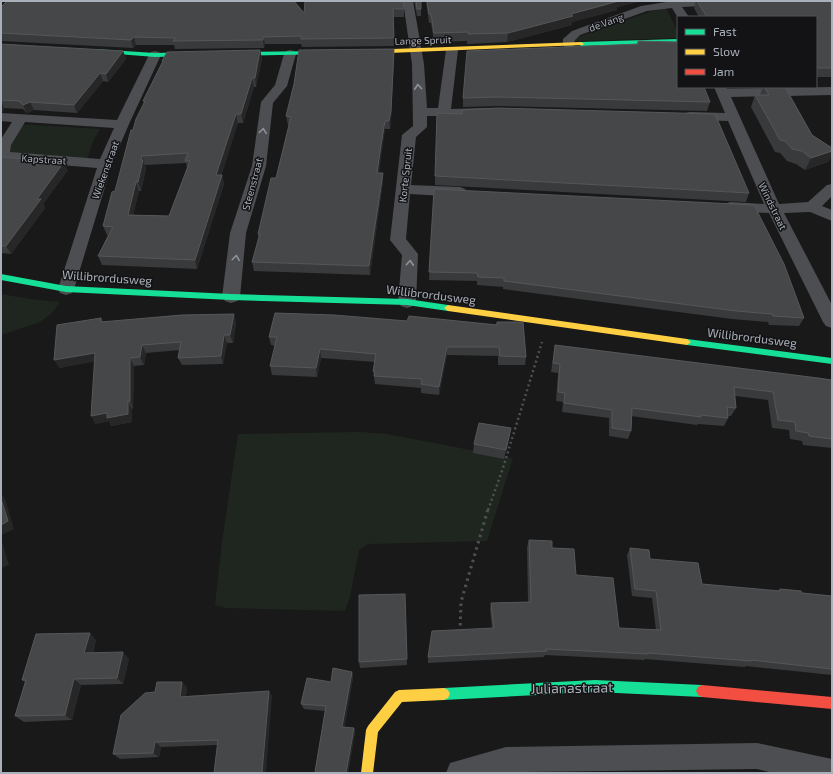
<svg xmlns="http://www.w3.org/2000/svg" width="833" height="774" viewBox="0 0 833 774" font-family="'Exo 2',sans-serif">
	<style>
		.green { fill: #1f261f }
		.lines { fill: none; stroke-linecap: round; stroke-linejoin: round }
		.path-far1 { stroke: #4f5054; stroke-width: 2.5; stroke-dasharray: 2 3; stroke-linecap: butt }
		.path { stroke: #4f5054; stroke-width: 3; stroke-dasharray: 2.5 4; stroke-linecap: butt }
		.street { fill: #4d4e52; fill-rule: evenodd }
		.fast { fill: #16e098; fill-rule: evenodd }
		.slow { fill: #ffcf43; fill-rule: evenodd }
		.jam { fill: #f24e42; fill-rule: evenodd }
		.wall { fill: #393a3b; fill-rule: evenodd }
		.shaded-wall { fill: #272727 }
		.building { fill: #464748; stroke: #55575a; fill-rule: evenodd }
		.oneway { stroke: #8e939b }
		.labels { text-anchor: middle; stroke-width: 3; stroke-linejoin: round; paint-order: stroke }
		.far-street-label { font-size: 10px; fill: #aab0ba; stroke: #131315 }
		.street-label { font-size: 12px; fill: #aab0ba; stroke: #131315 }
		.near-street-label { font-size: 14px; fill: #aab0ba; stroke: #131315 }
	</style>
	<rect width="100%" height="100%" fill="#191919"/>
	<g class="green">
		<path d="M666 8 678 32V38L575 41V38L652 11Z"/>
		<path d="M18 124 100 129 93 141 87 160 4 155Z"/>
		<path d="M1 294 30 299 60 302 52 313 40 322 1 335Z"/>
		<path d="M360 432 387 434 513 458 487 541 368 544 359 550 350 597 345 611 225 608 215 605 222 542 238 434Z"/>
	</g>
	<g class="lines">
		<path class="path-far1" d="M488 510 502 471 542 342"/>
		<path class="path" d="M460 632 461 602 488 509"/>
		<g class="street">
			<path d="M403 1H413L424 64 427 108H438L446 50 448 47H456L458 50 451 109 487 108 492 109 494 112 492 115 487 116H427V127L416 137 411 185 460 187 465 189 467 192 465 195 460 197 410 194 406 239 418 254 416 302 413 306 407 308 401 306 398 302 402 255 390 240 402 135 413 126 412 64Z"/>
			<path d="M673 1H731L730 3 724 5 682 7 689 17 678 18 672 8 647 11 580 35 575 40 573 47H565L563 45V39L572 31 641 6Z"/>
			<path d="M290 50 294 51 296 54 287 86 273 103 266 166 246 233 240 297 237 301 231 303 225 301 222 297 230 233 252 166 261 102 275 85 284 54 286 51Z"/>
			<path d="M155 51 159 52 161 55 129 124 112 164 74 289 72 293 66 295 60 293 58 289 97 168 1 160V139L12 122 1 121V113L117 120 149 55 151 52ZM25 122 114 128 100 159 10 152 11 145Z"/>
			<path d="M714 87H726L727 89 832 87V95L731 97 779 204 808 202 827 185 832 184V196L822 206 832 210V221L810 212 784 213 832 305V328L826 326 823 322 769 213 730 212 725 210 722 207 725 204 730 202 764 204 728 121 690 120 685 119 683 116 685 113 690 112 725 113Z"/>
			<path d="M757 743 832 759V773H773L757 769 446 773 450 763 506 747Z"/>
		</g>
		<g class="fast">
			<path d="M678 39V43L581 46 578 44 581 42Z"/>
			<path d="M94 49 155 53 195 52 198 54 195 56 155 57 92 52V50Z"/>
			<path d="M329 51 332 53 331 54 231 56 228 54 231 52Z"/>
			<path d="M1 274 66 286 231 294 407 299 448 305 452 308 448 311 407 305 231 300 66 292 1 280Z"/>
			<path d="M687 339 832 358V364L687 345 683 342Z"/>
			<path d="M595 680 702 685 706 687 708 691 706 695 702 697 595 692 444 700 440 698 438 694 440 690 444 688Z"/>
		</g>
		<g class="slow">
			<path d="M581 42 584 44 583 45 365 54 362 52 365 50Z"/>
			<path d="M448 305 687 339 691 342 687 345 448 311 444 308Z"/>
			<path d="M444 688 448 690 450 694 448 698 444 700 402 702 378 732 373 773H361L366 730 368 726 395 692 399 690Z"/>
		</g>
		<path class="jam" d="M702 685 832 697V709L702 697 698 695 696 691 698 687Z"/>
	</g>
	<g class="wall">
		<path d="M414 1H421V16H417Z"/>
		<path d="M426 1H642L617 7V10L572 22V25L507 42 467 44V41L434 42 431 23H429Z"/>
		<path d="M696 1H832V77H816V17H699L694 8Z"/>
		<path d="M1 7 304 13 404 9V17H393L394 46 302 47 301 44H265L264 48 175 49 174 45H136L133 48 1 41Z"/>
		<path d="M638 41 710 102 707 111 497 106 463 107V98L637 44Z"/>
		<path d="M1 44 123 51 126 59 108 82 103 81 77 113 34 110 27 113 23 109 4 108 3 112H1Z"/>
		<path d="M394 49V57L391 120 390 129H385L381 154 379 173 383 181 370 275 254 271 252 262 258 238V234L276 178 289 125H288L286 116Z"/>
		<path d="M260 50 262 59 256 87H254L243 123H238L221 175H222L224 184 197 269 102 265 98 256 108 235H107L103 226 115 191 133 130 144 103 143 101 162 63V61ZM186 163 187 168 169 216 133 215 139 191H141L146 169 145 165Z"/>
		<path d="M763 87H785L812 135 832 148V154L828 162 805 170 796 164 787 161 780 153 775 152 751 107 755 95H760Z"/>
		<path d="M1 157 68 170 43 204 45 208 11 254 1 253Z"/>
		<path d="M435 176 749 193 746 202 435 185Z"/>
		<path d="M434 189 804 318 799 326 769 325 768 322 732 319 503 289V287L477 285V281L429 280Z"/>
		<path d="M101 318 103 322H236L233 343H227L223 364 182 365 178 358 180 350 146 353 144 365 134 366 133 408 132 409V422L111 426 109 421 95 424 94 361 59 368Z"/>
		<path d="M407 321 496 325 497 322 526 357 525 365H498V356L447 355 439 395 421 393V388L375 384 373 371 375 362 321 358 317 377 272 375 270 366 275 346 271 345 269 337Z"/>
		<path d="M555 345 832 380V448L803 445 802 441 790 439 789 430 772 428 768 400 735 396 736 408 731 416H728V418L724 426 698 424 697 425 631 416V431L628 439 609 436V418L562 412 563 402 556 401 558 373 551 372Z"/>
		<path d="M509 437 504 459 473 453 474 444Z"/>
		<path d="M529 540 552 548 576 575 619 628 656 630 652 598 632 596 627 555 630 548 650 559 702 584 777 591 780 589 802 593 832 596V675L746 666 745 667 645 659 644 660 545 655 544 657 428 663V657L492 628 490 610 491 603 528 602 527 547Z"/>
		<path d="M405 594 407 665 360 668 359 662Z"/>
		<path d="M96 640 93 653 129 659 123 684 81 685 72 720 24 722 15 716 25 682 22 680Z"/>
		<path d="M352 672 353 678 344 727 354 728 355 733 348 773H316L315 772 325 711 304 709 301 704 331 682Z"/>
		<path d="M182 682 187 688 186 696 269 691 272 697 217 745 161 747 159 757 120 759 113 754 155 692Z"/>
	</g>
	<g class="shaded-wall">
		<path d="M615 1H642L617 7V10L572 22V25L507 42 508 33Z"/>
		<path d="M134 37 136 45 133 48 131 40Z"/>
		<path d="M263 37 265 44 264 48 263 40Z"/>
		<path d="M394 49V57L391 120 390 129 389 121Z"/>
		<path d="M260 50 262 59 256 87 255 78Z"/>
		<path d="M123 51 126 59 108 82 106 74Z"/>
		<path d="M100 73 103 81 77 113 74 105Z"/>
		<path d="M252 78 254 87 243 123 241 114Z"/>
		<path d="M1 101 4 108 3 112H1Z"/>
		<path d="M30 102 34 110 27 113 23 105Z"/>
		<path d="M236 114 238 123 219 184 216 175Z"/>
		<path d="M385 121V129L378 181 377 173Z"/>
		<path d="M832 151V154L828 162 805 170 811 158Z"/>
		<path d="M142 156 146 169 141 191 138 182Z"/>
		<path d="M64 162 68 170 43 204 45 208 11 254 6 246 37 199Z"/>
		<path d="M383 173V181L370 275 369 266Z"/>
		<path d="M222 175 224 184 197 269 195 260Z"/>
		<path d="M136 182 139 191 131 224 128 215Z"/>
		<path d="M234 314 236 322 233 343 230 335Z"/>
		<path d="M224 335 227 343 223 364 221 356Z"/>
		<path d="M142 345 146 353 144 365 140 357Z"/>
		<path d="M447 347V355L439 395V387Z"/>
		<path d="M320 349 321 358 317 377 316 368Z"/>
		<path d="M95 353 99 361 59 368 54 360Z"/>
		<path d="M130 358 134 366 133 408 130 401Z"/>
		<path d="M128 401 132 409V422L111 426 109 421 95 424 91 416Z"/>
		<path d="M1 494 5 499 14 529 1 535Z"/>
		<path d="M1 538 9 565 1 568Z"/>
		<path d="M90 633 96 640 91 660 84 653Z"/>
		<path d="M123 652 129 659 123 684 117 678Z"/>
		<path d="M352 672 353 678 344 732 342 727Z"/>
		<path d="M74 679 81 685 72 720 65 715Z"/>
		<path d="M182 682 187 688 185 702 180 697Z"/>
		<path d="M269 691 272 697 266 773H262Z"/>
		<path d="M354 728 355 733 348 773H346Z"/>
		<path d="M155 742 161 747 159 757 153 753Z"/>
	</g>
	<g class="building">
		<path d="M7 1H294L304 13 305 1H403L404 9H393L394 38 301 39V36L263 37V40L173 41 175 38 134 37 131 40 1 33V7Z"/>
		<path d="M416 1H421V9H417Z"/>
		<path d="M427 1H619L571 14 573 16 508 33 468 34V32L434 33 431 14H429Z"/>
		<path d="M697 1H832V68H816V17H707Z"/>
		<path d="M638 41 678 42V87H704L710 102 498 97 463 98 467 51 639 44Z"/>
		<path d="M1 44 123 51 106 74 100 73 74 105 30 102 23 105 19 101 1 100Z"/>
		<path d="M394 49 391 111 389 121H385L381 145 377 173H383L369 266 252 262 260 234H258L271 178H276L291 117 286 116 294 84 299 50Z"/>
		<path d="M260 50 255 78H252L241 114H236L216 175H222L195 260 98 256 113 227 103 226 112 192 115 191 131 130H133L136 119 145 101H143L163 61H162L167 52ZM188 153 185 161H190L169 216 128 215 136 182H138L143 160H141L142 156Z"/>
		<path d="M764 87H785L812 135 832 148V151L811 158 802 151 792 149 785 141 780 140 755 95H769Z"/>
		<path d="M498 108 715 114 749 193 435 176 437 113 462 114V110Z"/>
		<path d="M1 157 64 162 37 199H41L6 246H1Z"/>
		<path d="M434 189 754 205 784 264 804 318 773 316 772 314 736 311 504 281V278L478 277 477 273 429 272Z"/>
		<path d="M275 313 334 315 407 321 409 316 497 325V322H523L526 357 500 356 499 347H447L439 387 421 384 422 379 374 376 375 371H373L376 354 320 349 316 368 270 366 277 337H269Z"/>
		<path d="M234 314 230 335H224L221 356 178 358 181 342 142 345 140 357 130 358V401H128V414L107 418V413L91 416 95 353 54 360 57 325 101 318V322L182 315Z"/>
		<path d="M555 345 818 378 832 380V439L809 436 808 433 796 431 795 422 778 420 773 392 734 387 736 408 727 407 728 418 701 415V417L632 408 631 431 612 428V410L564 403 565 393 558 392 560 364 553 363Z"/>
		<path d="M479 423 511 428 506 450 474 444Z"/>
		<path d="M1 499 8 521 1 525Z"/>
		<path d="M529 540 552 541V548L574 549 576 575 613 578 619 628 661 630 656 591 635 589 630 548 649 550 650 559 698 563 702 584 780 591V589L801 591 802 593 832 596V669L751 660V661L648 653V654L546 649 547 651 428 657 432 631 494 628 491 603 531 602Z"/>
		<path d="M405 594 407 659 359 662V595Z"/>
		<path d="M90 633 84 653 123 652 117 678 74 679 65 715 15 716 26 680H22L36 634Z"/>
		<path d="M333 668 352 672 342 727 354 728 346 773H325L315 772 326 706 301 704 307 678 331 682Z"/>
		<path d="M157 682H182L180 697 269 691 262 773H214L218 740 155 742 153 753 113 754 121 715 145 693 155 692Z"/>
	</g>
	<defs><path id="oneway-chevron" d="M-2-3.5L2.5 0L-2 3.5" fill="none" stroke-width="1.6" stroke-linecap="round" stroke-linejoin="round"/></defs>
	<g class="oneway">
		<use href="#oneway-chevron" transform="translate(418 87) rotate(-94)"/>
		<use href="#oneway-chevron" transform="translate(263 131) rotate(-82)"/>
		<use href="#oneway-chevron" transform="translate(236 258) rotate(-83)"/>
		<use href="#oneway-chevron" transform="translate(410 263) rotate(-86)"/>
	</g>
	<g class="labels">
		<g class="far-street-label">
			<text transform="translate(606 22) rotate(-20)" y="4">de Vang</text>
			<text transform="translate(423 40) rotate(-2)" y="4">Lange Spruit</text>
			<text transform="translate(44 159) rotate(4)" y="4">Kapstraat</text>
			<text transform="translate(105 170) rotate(-70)" y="4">Wiekenstraat</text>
			<text transform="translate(405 175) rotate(-84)" y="4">Korte Spruit</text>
			<text transform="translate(252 184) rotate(-75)" y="4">Steenstraat</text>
			<text transform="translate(773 206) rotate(64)" y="4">Windstraat</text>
		</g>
		<g class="street-label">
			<text transform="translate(107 278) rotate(4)" y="4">Willibrordusweg</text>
			<text transform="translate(431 295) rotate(7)" y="4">Willibrordusweg</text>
			<text transform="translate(752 338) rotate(7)" y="4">Willibrordusweg</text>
		</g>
		<g class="near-street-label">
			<text transform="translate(572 688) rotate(-1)" y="5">Julianastraat</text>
		</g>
	</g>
	<rect width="833" height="774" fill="none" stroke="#aab0ba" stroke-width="4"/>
	<rect x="677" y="16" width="140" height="72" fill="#131315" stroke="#4f5257"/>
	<rect x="685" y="29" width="20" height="6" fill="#16e098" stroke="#4f5257"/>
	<text x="713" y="36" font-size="12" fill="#aab0ba">Fast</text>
	<rect x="685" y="49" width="20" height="6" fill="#ffcf43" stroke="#4f5257"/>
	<text x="713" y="56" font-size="12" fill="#aab0ba">Slow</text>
	<rect x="685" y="69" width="20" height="6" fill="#f24e42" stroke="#4f5257"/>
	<text x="713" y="76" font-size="12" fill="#aab0ba">Jam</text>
</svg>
